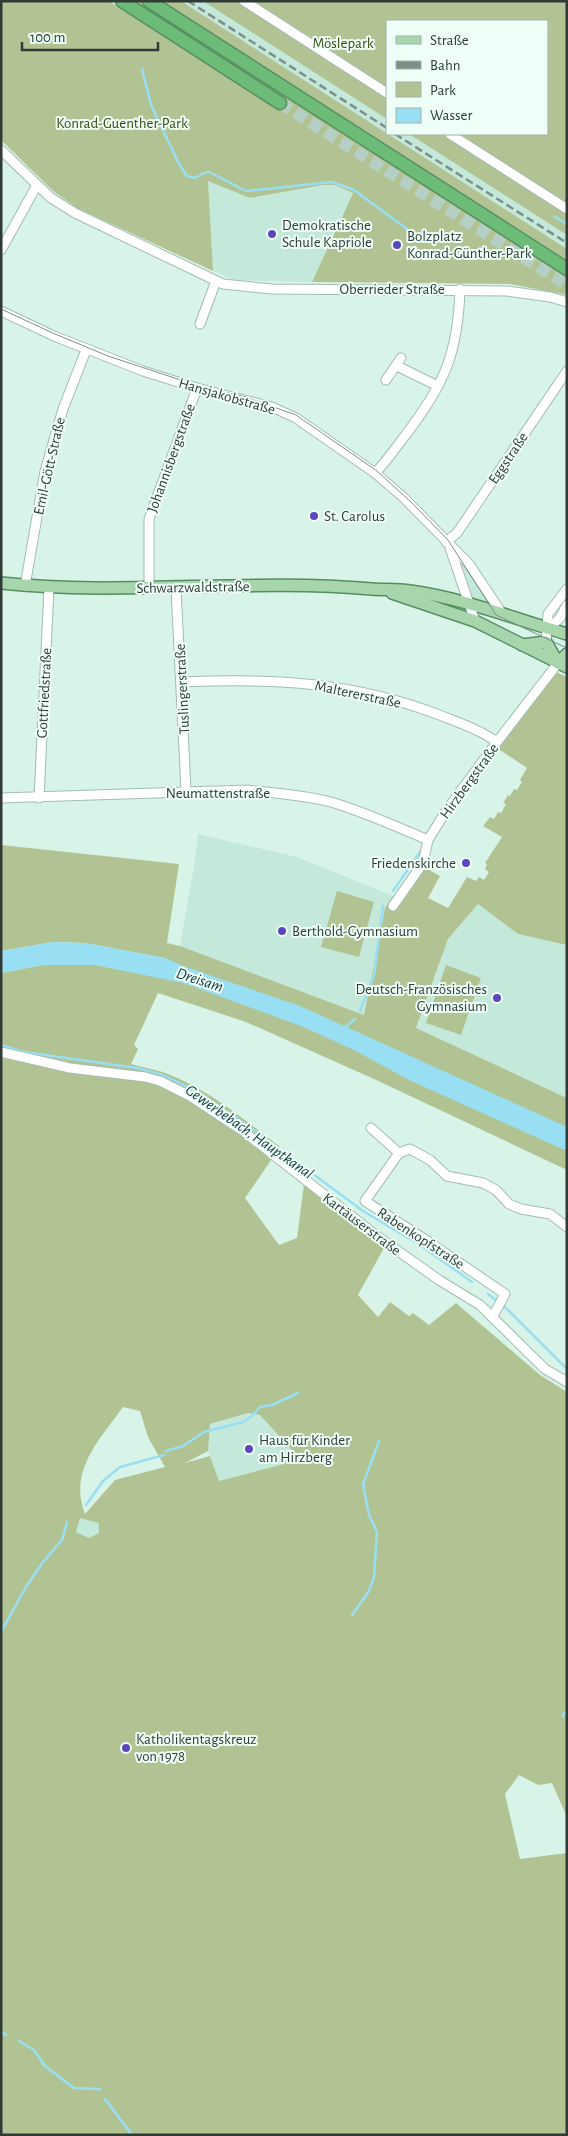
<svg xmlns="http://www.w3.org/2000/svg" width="568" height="2136" viewBox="0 0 568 2136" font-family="'Alegreya Sans',sans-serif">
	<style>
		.built { fill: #c4e8da }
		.green { fill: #b2c393; fill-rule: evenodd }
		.water { fill: #98dff3 }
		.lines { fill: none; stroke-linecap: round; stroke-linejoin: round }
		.stream { stroke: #98dff3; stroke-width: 2.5 }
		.highway-tunnel { stroke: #b6cfc5; stroke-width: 12; stroke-dasharray: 12 6; stroke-linecap: butt }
		.minor-casing { stroke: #a2bdb3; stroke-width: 11 }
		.major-casing { stroke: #578e61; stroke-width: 14 }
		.highway-casing { stroke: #578e61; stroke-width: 15 }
		.minor { stroke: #fff; stroke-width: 9 }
		.major { stroke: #a7d6ad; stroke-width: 11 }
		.highway { stroke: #6cbb77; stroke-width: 12 }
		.tram { stroke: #7d8f88; stroke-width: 1 }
		.rail { stroke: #7d8f88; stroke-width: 2.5; stroke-dasharray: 8 4; stroke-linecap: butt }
		.poi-dot { fill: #5d47bf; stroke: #eefff8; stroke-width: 2 }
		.labels { text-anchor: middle; stroke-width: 4; stroke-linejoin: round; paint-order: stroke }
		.park-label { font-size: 15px; fill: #394a0e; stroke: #eefff8 }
		.poi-label { font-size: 15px; fill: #303b37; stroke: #eefff8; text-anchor: start }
		.street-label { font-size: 15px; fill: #303b37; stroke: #eefff8 }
		.water-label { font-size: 16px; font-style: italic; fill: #12353d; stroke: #eefff8 }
	</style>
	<rect width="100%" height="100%" fill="#d8f4e9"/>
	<g class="built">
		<path d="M181 1H203L387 119V134Z"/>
		<path d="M387 134H409L567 235V249Z"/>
		<path d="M208 180 250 198 323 185H335L353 192 312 282 234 280 213 271Z"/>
		<path d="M457 554 473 574 493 607 474 602 454 557Z"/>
		<path d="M198 834 297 857 393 896 385 908 364 1015 180 946 195 861Z"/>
		<path d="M478 904 518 934 567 945V1098L416 1028 448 939Z"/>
		<path d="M248 1413 260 1415 293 1451 284 1464 219 1481 208 1451 210 1424Z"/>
		<path d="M80 1517 100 1523 99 1533 89 1538 76 1532Z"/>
	</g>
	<g class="green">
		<path d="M1 1H109L277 108 283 97 135 1H140L567 277V295L510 284 312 282 353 193 335 185H323L250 198 208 181 213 271 77 208 53 191 1 140Z"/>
		<path d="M161 1H181L567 249V260Z"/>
		<path d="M203 1H567V235L409 134H547V21H387V119Z"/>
		<path d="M554 671 567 677V945L518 934 478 904 448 939 416 1028 567 1098V1170L374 1079 246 1022 158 993 134 1045 138 1049 131 1064C143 1068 156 1069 168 1074 209 1090 245 1120 280 1147L245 1198 279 1245 297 1238 304 1184 384 1248 358 1295 378 1317 390 1302 409 1316 413 1313 429 1325 456 1303 540 1375 567 1392V1817L552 1783 538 1785 519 1775 505 1794 520 1859 567 1853V2135H1V973L43 965H96L161 978 165 958 85 943 53 942 1 951V845L179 864 167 943 180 946 364 1015 385 908 393 896 400 898 422 866 440 876 428 898 448 908 467 877 476 881 479 877 484 880 489 872 485 869 487 864 485 863 502 837 483 826 490 817 494 819 498 812 501 813 506 804 503 803 508 795 510 796 514 789 517 790 522 782 520 780 527 768 497 748ZM123 1407 140 1411 148 1437 165 1467 115 1480 85 1514C68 1471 100 1439 123 1407ZM248 1413 260 1415 293 1451 284 1464 219 1481 210 1456 185 1463 208 1451 210 1424ZM80 1518 99 1523V1533L89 1538 76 1532Z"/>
		<path d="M337 891 374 902 359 957 321 947Z"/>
		<path d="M446 965 481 978 461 1035 426 1023Z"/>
	</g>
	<path class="water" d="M53 942 85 943 165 958 186 967 300 1006 567 1127V1151L409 1080 354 1050 301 1026 183 983 96 965H43L1 973V951Z"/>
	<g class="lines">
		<g class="stream">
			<path d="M142 69 151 105 179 164 187 176 195 178 204 173 209 172 246 191 332 182 354 190 411 232 422 237H435"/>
			<path d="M555 217 567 224"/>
			<path d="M393 891 422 849"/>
			<path d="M360 1011 374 975 383 906"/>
			<path d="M343 1029 355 1019"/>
			<path d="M1 1045 24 1052 137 1068 163 1075 198 1092 255 1131 363 1211 420 1245 472 1282"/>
			<path d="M488 1294 508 1310 567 1369"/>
			<path d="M166 1451 183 1446 204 1432 243 1422 252 1416 260 1407 272 1405 298 1393"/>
			<path d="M86 1505 103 1481 120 1467 164 1455"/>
			<path d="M352 1615 369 1591 374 1577 377 1532 369 1515 363 1484 379 1441"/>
			<path d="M1 1632 26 1587 43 1562 62 1540 67 1522"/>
			<path d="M563 1716 567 1710"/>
			<path d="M1 2031 6 2035"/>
			<path d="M19 2041 34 2050 45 2066 74 2088 100 2089"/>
			<path d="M105 2099 132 2135"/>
		</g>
		<path class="highway-tunnel" d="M280 103 567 285"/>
		<defs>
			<g id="minor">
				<path d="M244 1 387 93"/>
				<path d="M450 134 567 209"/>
				<path d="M1 150 51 198 75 213 223 284 272 289 507 291 550 297 567 302"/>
				<path d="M1 250 37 185"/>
				<path d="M1 311 54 336 143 371 197 388 272 407 296 418 375 473 403 497 469 564 503 615"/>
				<path d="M200 324 216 281"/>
				<path d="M397 366 438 386"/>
				<path d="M386 380 401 358"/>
				<path d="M375 473C386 462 395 449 404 437 444 385 458 355 460 289"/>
				<path d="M446 542 457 533 567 371"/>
				<path d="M450 548 475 621"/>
				<path d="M25 586 45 471 63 409 86 350"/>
				<path d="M176 588 186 791"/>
				<path d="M149 589V519L197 388"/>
				<path d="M548 629 560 618 567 605"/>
				<path d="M546 642 548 614 567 589"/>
				<path d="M182 682C274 678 355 682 442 716 460 723 480 730 497 742"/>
				<path d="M1 798 247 790C275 793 304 795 331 802 364 812 396 826 428 840"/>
				<path d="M39 798 49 588"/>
				<path d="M393 906 423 863 428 840 446 811 497 742 558 663"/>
				<path d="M1 1052 70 1068 145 1077 160 1081 190 1096 243 1131 377 1236 439 1280 480 1305 545 1369 567 1382"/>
				<path d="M371 1128 399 1153"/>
				<path d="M493 1316 505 1294 429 1242 365 1201 399 1153 410 1149 430 1160 447 1176 483 1183 496 1190 509 1204 521 1209 550 1214 567 1227"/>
			</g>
			<g id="major">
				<path d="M1 583C125 596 249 578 372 589 385 590 398 589 410 591 463 598 515 619 567 634"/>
				<path d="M392 593 475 621 567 667"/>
				<path d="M522 645 546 642 558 663 567 654"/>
			</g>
			<g id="highway">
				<path d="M122 1 280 103"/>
				<path d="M149 1 567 269"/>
			</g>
		</defs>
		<use href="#minor" class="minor-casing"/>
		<use href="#major" class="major-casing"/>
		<use href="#highway" class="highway-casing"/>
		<use href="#minor" class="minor"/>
		<use href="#major" class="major"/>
		<use href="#highway" class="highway"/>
		<path class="tram" d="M1 309 55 334 108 356 199 386 246 397 296 415 377 471 412 503 448 540 496 615 567 648"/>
		<g class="rail">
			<path d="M188 1 387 128"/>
			<path d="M395 134 567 243"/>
		</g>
	</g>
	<g class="poi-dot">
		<circle cx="272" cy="234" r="5"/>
		<circle cx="397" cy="245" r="5"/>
		<circle cx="314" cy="516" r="5"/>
		<circle cx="466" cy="863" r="5"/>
		<circle cx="282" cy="931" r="5"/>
		<circle cx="497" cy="998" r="5"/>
		<circle cx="249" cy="1449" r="5"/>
		<circle cx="126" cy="1748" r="5"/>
	</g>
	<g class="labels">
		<g class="park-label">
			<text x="343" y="48">Möslepark</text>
			<text x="122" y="128">Konrad-Guenther-Park</text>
		</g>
		<g class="poi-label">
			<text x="282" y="230">Demokratische<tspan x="282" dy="17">Schule Kapriole</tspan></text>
			<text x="407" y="241">Bolzplatz<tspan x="407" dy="17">Konrad-Günther-Park</tspan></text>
			<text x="324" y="521">St. Carolus</text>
			<text x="456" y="868" text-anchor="end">Friedenskirche</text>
			<text x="292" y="936">Berthold-Gymnasium</text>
			<text x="487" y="994" text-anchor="end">Deutsch-Französisches<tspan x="487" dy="17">Gymnasium</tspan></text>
			<text x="259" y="1445">Haus für Kinder<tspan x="259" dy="17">am Hirzberg</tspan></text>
			<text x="136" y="1744">Katholikentagskreuz<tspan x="136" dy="17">von 1978</tspan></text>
		</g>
		<g class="street-label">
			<text x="392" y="294">Oberrieder Straße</text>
			<text transform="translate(227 396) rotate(16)" y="5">Hansjakobstraße</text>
			<text transform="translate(171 458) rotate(-70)" y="5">Johannisbergstraße</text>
			<text transform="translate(508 458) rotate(-56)" y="5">Eggstraße</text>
			<text transform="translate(49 466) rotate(-77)" y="5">Emil-Gött-Straße</text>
			<text transform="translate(193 587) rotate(-1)" y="5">Schwarzwaldstraße</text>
			<text transform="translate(182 689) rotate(-93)" y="5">Tuslingerstraße</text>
			<text transform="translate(44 693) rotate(-87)" y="5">Gottfriedstraße</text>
			<text transform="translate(358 694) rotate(12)" y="5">Maltererstraße</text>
			<text transform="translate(469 781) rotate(-54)" y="5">Hirzbergstraße</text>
			<text x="218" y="798">Neumattenstraße</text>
			<text transform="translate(362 1224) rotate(37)" y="5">Kartäuserstraße</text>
			<text transform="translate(421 1238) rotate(33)" y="5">Rabenkopfstraße</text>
		</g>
		<g class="water-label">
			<text transform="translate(200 979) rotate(18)" y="6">Dreisam</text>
			<text transform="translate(250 1131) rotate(35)" y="6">Gewerbebach, Hauptkanal</text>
		</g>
	</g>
	<rect width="568" height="2136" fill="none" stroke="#303b37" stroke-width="5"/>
	<rect x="386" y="20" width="162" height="115" fill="#eefff8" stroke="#a2b1ab"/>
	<rect x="396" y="36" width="25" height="8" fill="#a7d6ad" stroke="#a2b1ab"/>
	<text x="430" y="45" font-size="15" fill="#303b37">Straße</text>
	<rect x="396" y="61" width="25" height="8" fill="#7d8f88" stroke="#a2b1ab"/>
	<text x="430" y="70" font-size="15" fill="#303b37">Bahn</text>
	<rect x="396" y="82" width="25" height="15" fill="#b2c393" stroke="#a2b1ab"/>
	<text x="430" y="95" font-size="15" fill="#303b37">Park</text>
	<rect x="396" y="108" width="25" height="15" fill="#98dff3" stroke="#a2b1ab"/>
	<text x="430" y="120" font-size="15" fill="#303b37">Wasser</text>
	<path d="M22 42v8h136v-8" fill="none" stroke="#303b37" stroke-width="2.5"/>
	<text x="30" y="42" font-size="15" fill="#303b37" stroke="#eefff8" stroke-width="4" paint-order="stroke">100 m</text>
</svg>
